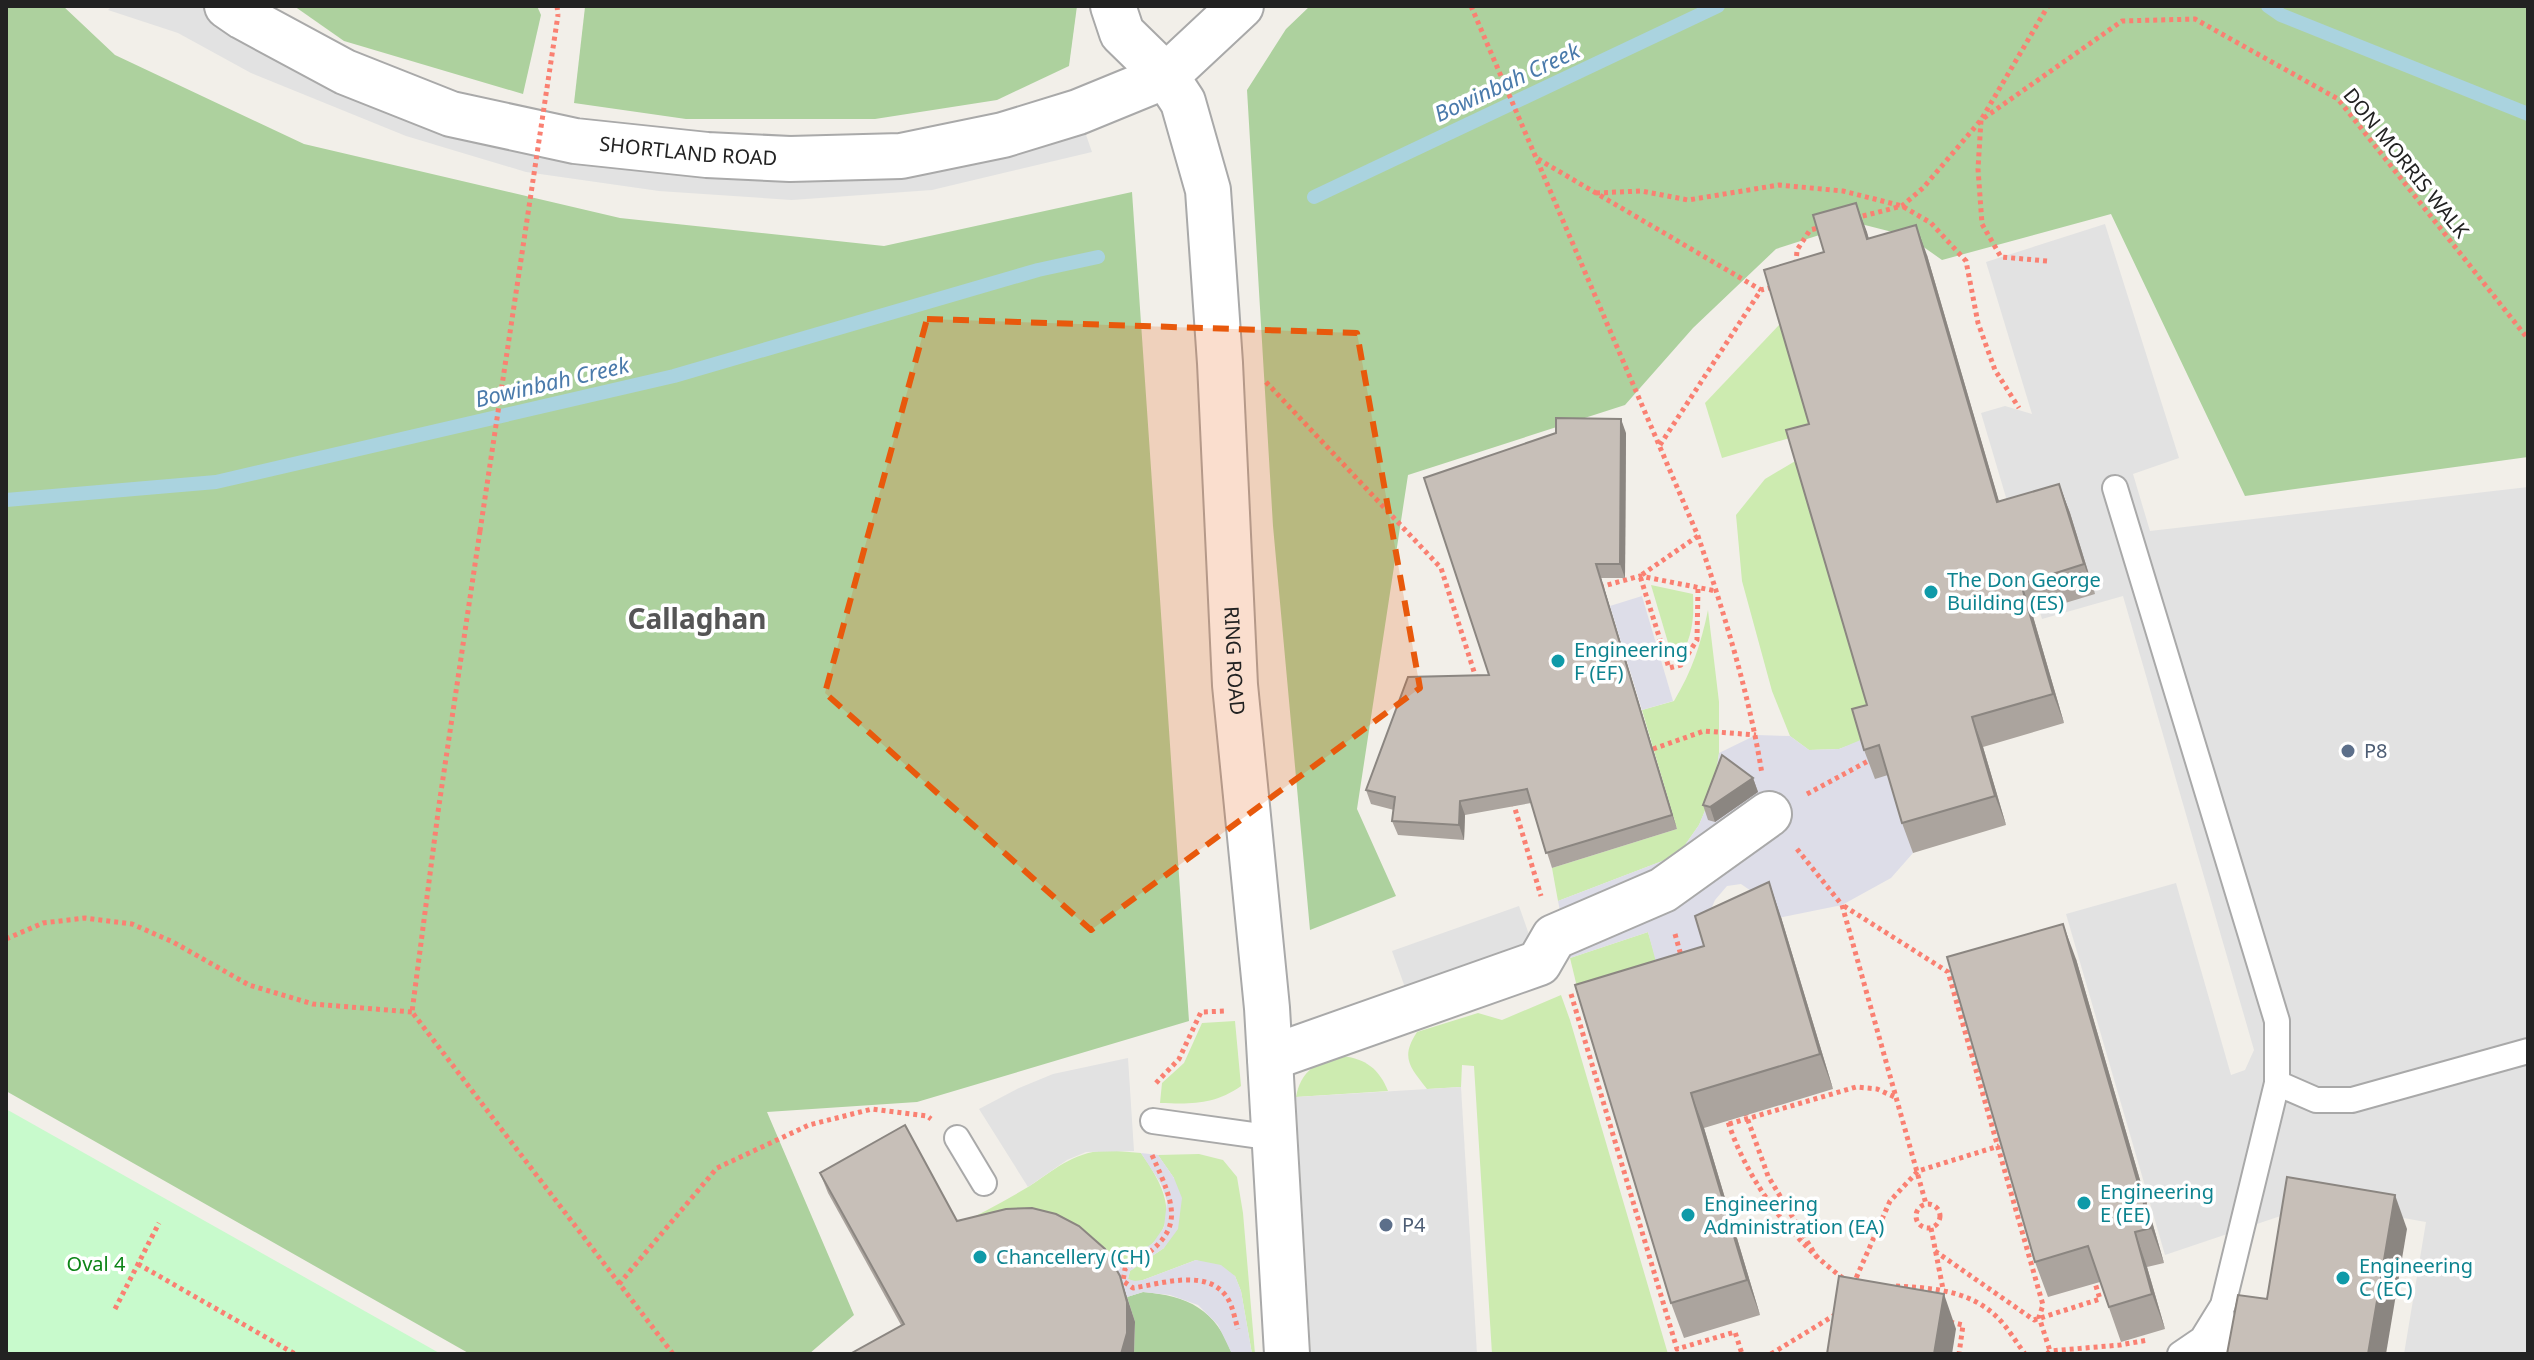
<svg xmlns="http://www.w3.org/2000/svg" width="2534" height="1360" viewBox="0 0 2534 1360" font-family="'Noto Sans',sans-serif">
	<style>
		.grass { fill: #cdebb0 }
		.forest { fill: #add19e }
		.park { fill: #c8facc }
		.parking { fill: #e2e2e2 }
		.plaza { fill: #dddde8 }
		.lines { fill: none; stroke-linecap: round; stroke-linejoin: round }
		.stream { stroke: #aad3df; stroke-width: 14 }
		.lane-casing { stroke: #a9a9a9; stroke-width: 28 }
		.street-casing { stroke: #a9a9a9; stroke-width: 48 }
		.path { stroke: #fa8072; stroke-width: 5; stroke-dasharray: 4 4; stroke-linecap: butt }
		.lane { stroke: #fff; stroke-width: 24 }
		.street { stroke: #fff; stroke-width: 44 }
		.path-bridge { stroke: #fa8072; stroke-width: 5; stroke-dasharray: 4 4; stroke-linecap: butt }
		.wall { fill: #aba49e }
		.shaded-wall { fill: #8b8681 }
		.building { fill: #c7bfb8; stroke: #8b8681; stroke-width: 2 }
		.marked { fill: #e8590c; fill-opacity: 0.2; stroke: #e8590c; stroke-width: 6; stroke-dasharray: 16 10; stroke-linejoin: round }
		.culture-dot { fill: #0f9aa8; stroke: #fff; stroke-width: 3 }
		.service-dot { fill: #5c6f8a; stroke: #fff; stroke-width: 3 }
		.labels { text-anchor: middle; stroke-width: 7; stroke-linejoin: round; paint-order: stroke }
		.street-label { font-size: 20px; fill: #222; stroke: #fff }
		.culture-label { font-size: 20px; fill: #0d838f; stroke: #fff; text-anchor: start }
		.service-label { font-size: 20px; fill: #4e5e75; stroke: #fff; text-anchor: start }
		.park-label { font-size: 20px; fill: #0c8416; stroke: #fff }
		.water-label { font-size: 22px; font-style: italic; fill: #4a7aab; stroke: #fff }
		.district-label { font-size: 28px; font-weight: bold; fill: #555; stroke: #fff }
	</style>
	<rect width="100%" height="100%" fill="#f2efe9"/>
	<g class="grass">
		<path d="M1782 322 1813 431 1722 458 1705 403Z"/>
		<path d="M1797 460 1878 735 1839 749 1809 750 1790 736 1772 691 1742 581 1736 515 1765 479Z"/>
		<path d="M1651 585 1693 594C1694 617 1693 633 1682 654L1672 656Z"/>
		<path d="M1708 610 1719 702V753L1714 789 1699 825 1678 855 1558 901 1552 868 1677 829 1642 710 1674 701C1692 671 1701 644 1708 610Z"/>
		<path d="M1648 932 1656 959 1647 968 1578 991 1570 958Z"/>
		<path d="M1561 995 1570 1020 1668 1354H1492L1474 1066 1462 1065 1461 1087 1427 1089C1410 1067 1400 1058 1417 1032L1478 1013 1502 1020Z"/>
		<path d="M1235 1021 1241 1086C1214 1105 1192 1104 1160 1103L1162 1083 1184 1063 1202 1023Z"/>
		<path d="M1343 1056C1366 1059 1379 1069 1388 1091L1296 1097C1300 1072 1318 1059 1343 1056Z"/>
		<path d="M1105 1150 1141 1153C1159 1179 1180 1212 1155 1241 1144 1253 1125 1261 1112 1270L957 1226C981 1213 1005 1201 1028 1187 1056 1169 1070 1154 1105 1150Z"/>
		<path d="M1199 1154 1223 1160 1237 1177 1243 1213 1255 1354H1252L1241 1291 1235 1276 1196 1260 1143 1280 1135 1282 1128 1279 1130 1271 1164 1248 1174 1178 1158 1155Z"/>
	</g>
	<g class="forest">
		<path d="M6 6H63L115 55 304 144 620 218 884 246 1132 192 1189 1021 917 1102 767 1112 854 1315 809 1354H470L6 1091Z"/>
		<path d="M294 6H537L541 15 523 94 344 41Z"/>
		<path d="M590 6H1077L1069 66 997 100 875 119H686L574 103 585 7Z"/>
		<path d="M1310 6H2528V457L2245 496 2111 214 1942 260 1908 236 1857 223 1776 249 1693 328 1625 405 1408 475 1357 809 1396 896 1310 930 1273 526 1247 90 1286 29Z"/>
		<path d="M1143 1292C1188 1296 1216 1309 1232 1354H1134L1135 1322 1127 1297Z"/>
	</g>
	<path class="park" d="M6 1109 441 1354H6Z"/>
	<g class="parking">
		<path d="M112 6H227L451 114 790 159 1078 112 1092 152 932 190 792 200 659 191 526 172 406 136 251 73 178 33 108 10Z"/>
		<path d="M2105 224 2179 458 2133 474 2150 531 2528 487V1354H2404L2426 1222 2319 1203 2165 1255 2066 914 2176 883 2231 1075 2245 1070 2254 1050 2123 596 2042 619 1981 413 2005 406 2032 414 1986 262Z"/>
		<path d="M1519 906 1539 963 1412 1007 1392 951Z"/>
		<path d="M1128 1058 1134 1151 1086 1152 1067 1160 1028 1187 979 1109 1019 1088 1053 1074Z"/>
		<path d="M1461 1087 1477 1354H1311L1296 1097Z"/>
	</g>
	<g class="plaza">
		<path d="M1642 596 1673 701 1642 710 1610 606Z"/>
		<path d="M1756 735 1790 736 1809 750 1839 749 1863 739 1890 775 1913 853 1891 878 1842 905 1778 918 1754 893 1741 884 1727 886 1715 900 1706 921 1724 1004 1665 996 1648 932 1570 958 1558 901 1678 855 1699 825 1714 789 1719 753Z"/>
		<path d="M1141 1153 1158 1155 1174 1178 1182 1198 1178 1229 1164 1248 1130 1271 1128 1279 1135 1281 1143 1280 1196 1260 1221 1265 1235 1276 1241 1291 1252 1354H1232L1218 1325 1198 1305 1170 1295 1143 1292 1127 1297 1112 1270 1153 1243 1164 1227 1167 1201 1161 1184Z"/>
	</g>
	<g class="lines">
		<g class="stream">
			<path d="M2268 6 2281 15 2528 114"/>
			<path d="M1314 197 1718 6"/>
			<path d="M6 500 216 482 674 376 1038 270 1098 257"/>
		</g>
		<defs>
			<g id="lane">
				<path d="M2115 488 2277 1021V1083L2223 1305 2202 1339 2180 1354"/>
				<path d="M2277 1083 2316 1100H2352L2528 1051"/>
				<path d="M1153 1121 1275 1138"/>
				<path d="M957 1138 984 1183"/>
				<path d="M2216 1354 2222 1316"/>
			</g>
			<g id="street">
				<path id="s1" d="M227 6 243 17 345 72 451 114 575 141 707 155 790 159 901 156 1003 135 1078 112 1166 76 1241 6"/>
				<path id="s2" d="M1113 6 1122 33 1166 76 1183 102 1208 190 1220 363 1235 685 1267 1008 1287 1354"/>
				<path d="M1270 1058 1539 963 1554 937 1663 890 1769 814"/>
			</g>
		</defs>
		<use href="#lane" class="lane-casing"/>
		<use href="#street" class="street-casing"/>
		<g class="path">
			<path d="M557 6 558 15"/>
			<path d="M1471 6 1698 536C1724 613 1749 693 1762 774"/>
			<path d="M1538 159 1761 290"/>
			<path d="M1596 193 1641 191 1688 200 1779 185 1843 191 1902 206 1931 223 1966 261 1978 323 1995 370 2019 408"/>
			<path d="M1855 218 1902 206 1923 188 1981 120 2048 6"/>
			<path d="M2047 261 2001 257 1982 224 1978 169 1981 120 2122 21 2195 19 2338 99 2528 339"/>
			<path d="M1796 264 1797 250 1810 230 1822 227"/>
			<path d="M1266 382 1441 568 1477 681"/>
			<path d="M1660 445 1761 290 1773 287"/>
			<path d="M480 531 439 805 412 1012 673 1354"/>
			<path d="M1698 536 1640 576 1669 668 1681 665 1697 640 1698 588"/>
			<path d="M1600 587 1640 576 1716 591"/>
			<path d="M1653 749 1704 731 1756 735"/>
			<path d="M1807 794 1870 760"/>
			<path d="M1513 802 1541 896"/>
			<path d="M1797 849 1842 905 1926 1204"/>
			<path d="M1844 906 1948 972 2043 1305 2039 1317 2050 1351"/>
			<path d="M1675 934 1682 959"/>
			<path d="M6 939 43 923 85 918 132 924 173 942 249 985 313 1004 412 1012"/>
			<path d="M1571 994 1677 1349 1735 1332 1742 1354"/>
			<path d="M1156 1083 1179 1059 1201 1012 1225 1011"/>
			<path d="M1726 1115C1744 1178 1793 1243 1847 1281"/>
			<path d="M1729 1124 1856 1087 1877 1089 1897 1098"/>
			<path d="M1152 1155C1178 1213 1186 1232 1125 1269L1123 1281 1133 1288C1161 1284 1209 1267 1228 1299 1233 1307 1235 1320 1238 1329"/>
			<circle cx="1928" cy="1216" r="12"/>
			<path d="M1931 1228 1943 1289"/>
			<path d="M1935 1251 2034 1320 2100 1299 2095 1283"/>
			<path d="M138 1264 295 1354"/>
			<path d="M619 1284 717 1168 809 1125 872 1109 927 1116 931 1119"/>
			<path d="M1853 1285 1890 1201 1918 1171 1999 1146"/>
			<path d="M1896 1286C1932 1288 1970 1290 1998 1318 2008 1328 2016 1342 2025 1354"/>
			<path d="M115 1309 159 1223"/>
			<path d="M1950 1322 1963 1325 1959 1354"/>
			<path d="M1771 1354 1838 1313"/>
			<path d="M2047 1354 2050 1351 2120 1345 2148 1340"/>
		</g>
		<use href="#lane" class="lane"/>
		<use href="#street" class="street"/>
		<g class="path-bridge">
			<path d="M480 531 558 15"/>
			<path d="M1745 1112 1768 1176 1819 1261"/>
		</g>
	</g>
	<g class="wall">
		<path d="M1856 203 1869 239 1927 255 1999 502 2059 484 2070 513 2095 594 2032 613 2064 723 1983 747 2006 825 1913 853 1902 823 1888 775 1875 779 1864 750 1867 705 1809 424 1824 252Z"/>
		<path d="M1626 433 1625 578H1601L1677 829 1552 868 1531 803 1465 815 1464 840 1398 835 1392 821 1394 810 1371 804 1366 790 1489 675Z"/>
		<path d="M1753 778 1758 792 1715 822 1708 820 1703 805Z"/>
		<path d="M1781 917 1833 1089 1704 1128 1760 1315 1684 1338 1671 1303 1704 946Z"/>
		<path d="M2076 959 2164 1263 2147 1267 2165 1329 2121 1342 2100 1282 2048 1297 2035 1262Z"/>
		<path d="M820 1173 1120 1276 1135 1322 901 1325 828 1193Z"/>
	</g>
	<g class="shaded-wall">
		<path d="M1856 203 1867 232 1877 269 1867 239Z"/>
		<path d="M1916 225 1927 255 2008 532 1997 502Z"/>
		<path d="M1621 419 1626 433 1625 578 1620 564Z"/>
		<path d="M2059 484 2070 513 2095 594 2084 564Z"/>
		<path d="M1596 564 1601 578 1677 829 1672 815Z"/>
		<path d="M2021 584 2032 613 2064 723 2053 694Z"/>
		<path d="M1972 717 1983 747 2006 825 1995 796Z"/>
		<path d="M1753 778 1758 792 1715 822 1710 807Z"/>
		<path d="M1460 801 1465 815 1464 840 1459 825Z"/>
		<path d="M1769 882 1781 917 1833 1089 1820 1054Z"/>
		<path d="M2063 924 2076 959 2164 1263 2151 1228Z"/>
		<path d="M1691 1093 1704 1128 1760 1315 1747 1280Z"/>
		<path d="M2395 1195 2407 1229 2386 1354H2368Z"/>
		<path d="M2135 1232 2147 1267 2165 1329 2152 1294Z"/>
		<path d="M1120 1276 1135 1322 1134 1354H1121Z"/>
		<path d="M1944 1294 1956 1329 1952 1354H1934Z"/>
	</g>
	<g class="building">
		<path d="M1856 203 1867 239 1916 225 1997 502 2059 484 2084 564 2021 584 2053 694 1972 717 1995 796 1902 823 1879 745 1864 750 1852 709 1867 705 1786 430 1809 424 1764 270 1824 252 1813 215Z"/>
		<path d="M1556 418 1621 419 1620 564H1596L1672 815 1546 853 1527 789 1460 801 1459 825 1392 821 1395 797 1366 790 1408 677 1489 675 1424 478 1556 433Z"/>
		<path d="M1722 755 1753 778 1710 807 1703 805Z"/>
		<path d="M1769 882 1820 1054 1691 1093 1747 1280 1671 1303 1575 985 1704 946 1695 916Z"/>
		<path d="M2063 924 2151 1228 2135 1232 2152 1294 2109 1307 2088 1246 2035 1262 1947 957Z"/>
		<path d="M905 1125 957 1221 1006 1209 1032 1208 1056 1214 1079 1226 1105 1249 1120 1276 1127 1302V1333L1121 1354H850L904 1324 820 1173Z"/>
		<path d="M2287 1177 2395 1195 2368 1354H2227L2238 1295 2267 1299Z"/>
		<path d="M1839 1276 1944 1294 1934 1354H1827Z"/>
	</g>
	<path class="marked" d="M927 319 1357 333 1420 688 1091 930 825 693Z"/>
	<g class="culture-dot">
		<circle cx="1931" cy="592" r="8"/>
		<circle cx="1558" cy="661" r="8"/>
		<circle cx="2084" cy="1203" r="8"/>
		<circle cx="1688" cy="1215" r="8"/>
		<circle cx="980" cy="1257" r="8"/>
		<circle cx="2343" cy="1278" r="8"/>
	</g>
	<g class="service-dot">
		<circle cx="2348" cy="751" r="8"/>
		<circle cx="1386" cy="1225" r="8"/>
	</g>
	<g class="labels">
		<g class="street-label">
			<text dy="7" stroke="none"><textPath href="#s1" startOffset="490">SHORTLAND ROAD</textPath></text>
			<text transform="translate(2406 163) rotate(51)" y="7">DON MORRIS WALK</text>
			<text dy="7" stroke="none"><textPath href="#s2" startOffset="684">RING ROAD</textPath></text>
		</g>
		<g class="culture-label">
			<text x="1947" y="587">The Don George<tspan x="1947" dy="23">Building (ES)</tspan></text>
			<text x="1574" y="657">Engineering<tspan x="1574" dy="23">F (EF)</tspan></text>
			<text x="2100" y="1199">Engineering<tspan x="2100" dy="23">E (EE)</tspan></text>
			<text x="1704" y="1211">Engineering<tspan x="1704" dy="23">Administration (EA)</tspan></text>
			<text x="996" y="1264">Chancellery (CH)</text>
			<text x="2359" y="1273">Engineering<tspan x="2359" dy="23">C (EC)</tspan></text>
		</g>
		<g class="service-label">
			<text x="2364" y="758">P8</text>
			<text x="1402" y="1232">P4</text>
		</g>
		<g class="park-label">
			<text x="96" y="1271">Oval 4</text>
		</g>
		<g class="water-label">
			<text transform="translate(1507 82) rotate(-25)" y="8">Bowinbah Creek</text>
			<text transform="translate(552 382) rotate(-13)" y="8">Bowinbah Creek</text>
		</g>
		<g class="district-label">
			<text x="697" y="629">Callaghan</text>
		</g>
	</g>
	<rect width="2534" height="1360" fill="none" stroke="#222222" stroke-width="16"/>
</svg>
